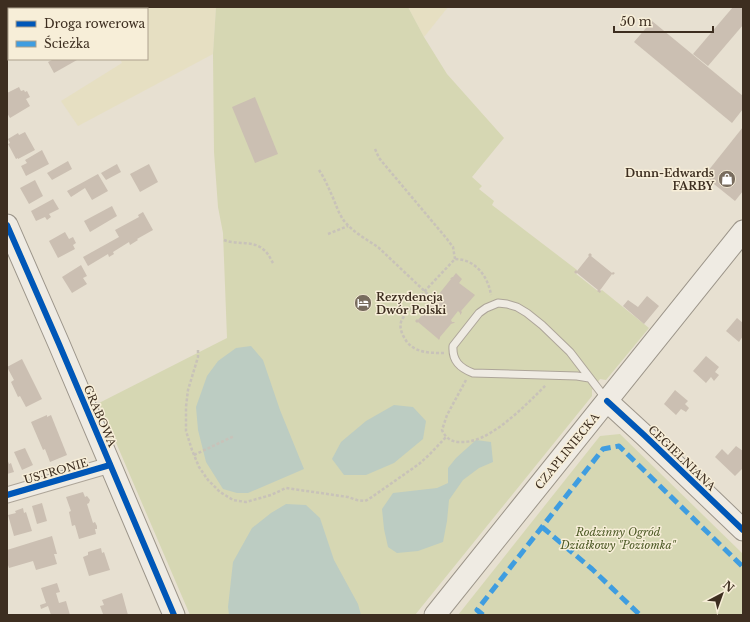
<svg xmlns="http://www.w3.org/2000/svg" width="750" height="622" viewBox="0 0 750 622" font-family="'Libre Baskerville',serif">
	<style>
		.farmland { fill: #e6dfc2 }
		.green { fill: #d6d7b3 }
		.water { fill: #bcccc2 }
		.building { fill: #cbbfb2 }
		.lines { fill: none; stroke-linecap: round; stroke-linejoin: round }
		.lane-casing { stroke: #ada599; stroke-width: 9 }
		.street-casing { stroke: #ada599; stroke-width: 17 }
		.secondary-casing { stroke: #9c958a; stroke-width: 23 }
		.path { stroke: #c8c2b9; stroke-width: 2.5; stroke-dasharray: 3 2; stroke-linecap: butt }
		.lane { stroke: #efebe3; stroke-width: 7 }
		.street { stroke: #efebe3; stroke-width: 15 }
		.secondary { stroke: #efebe3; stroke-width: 21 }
		.quiet { stroke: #3f9de0; stroke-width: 5; stroke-dasharray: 10 5; stroke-linecap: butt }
		.cycleway-casing { stroke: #f7eed8; stroke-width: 8 }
		.cycleway { stroke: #0057b8; stroke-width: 6 }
		.labels { text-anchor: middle; stroke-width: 3; stroke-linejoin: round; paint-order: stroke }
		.poi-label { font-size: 11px; font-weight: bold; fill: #3d2e20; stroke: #f7eed8; text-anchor: end }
		.street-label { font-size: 11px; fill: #3d2e20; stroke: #f7eed8 }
		.park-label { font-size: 11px; font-style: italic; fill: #4d5a26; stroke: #f7eed8 }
	</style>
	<rect width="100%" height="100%" fill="#e7e0d1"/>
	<g class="farmland">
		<path d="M92 7H216L213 54 78 126 61 101 122 63 120 59H147V9H93Z"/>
		<path d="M408 7H448L424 37Z"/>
	</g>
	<g class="green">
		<path d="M216 7H408L424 37 447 74 504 138 472 177 482 186 479 189 494 201 492 205 577 270 575 273 599 292 602 290 649 328 606 380 600 379 592 390V396L415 615H190L99 403 227 338 223 233 218 207 214 152 213 54Z"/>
		<path d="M620 434 743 554V615H458L600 436Z"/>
	</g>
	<g class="water">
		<path d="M251 346 263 360 280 410 304 469 248 493H237L223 489 206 462 198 430 196 407 207 376 218 361 236 348Z"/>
		<path d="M394 405 413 407 426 421 423 439 394 463 366 475H344L332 459 341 442 366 421Z"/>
		<path d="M476 440 491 442 493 462 479 468 463 480 449 500 447 521 443 542 418 551 397 553 388 547 384 529 382 509 393 493 437 488 448 483V468L456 458Z"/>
		<path d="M286 504 306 505 320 518 334 560 358 604 361 615H229L228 607 233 562 252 528 271 513Z"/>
	</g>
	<g class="building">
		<path d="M733 7H743V25L708 66 693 54Z"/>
		<path d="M652 21 743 96V109L732 123 634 42Z"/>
		<path d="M54 59H76L77 60 54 73 48 62Z"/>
		<path d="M19 87 21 91 24 90 25 92 27 91 30 97 26 99 30 106 10 118 7 113V93Z"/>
		<path d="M255 97 278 154 255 163 232 107Z"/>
		<path d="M743 127V191L735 201 704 176Z"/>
		<path d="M25 132 35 150 18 159V158L16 159 8 144 10 143 8 139 18 133 19 135Z"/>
		<path d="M42 150 49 164 26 176 21 166 27 163 25 160Z"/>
		<path d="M68 161 72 169 52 180 47 173Z"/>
		<path d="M117 164 121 172 106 180 101 173Z"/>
		<path d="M149 164 158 182 140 192 130 174Z"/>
		<path d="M98 174 108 191 92 200 85 188 71 197 67 191Z"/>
		<path d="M35 180 43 196 29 204 20 188Z"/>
		<path d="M53 199 59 209 49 214 51 217 47 220 45 217 36 221 31 211Z"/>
		<path d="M112 206 117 216 90 232 84 221Z"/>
		<path d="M143 212 153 230 137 239 138 240 130 245 129 242 113 252 114 254 109 257 108 254 88 266 83 257 119 237 115 230 139 217 138 215Z"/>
		<path d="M65 232 69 239 73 237 76 243 73 245 75 249 58 258 49 241Z"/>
		<path d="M590 253 592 255 591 256 612 273 613 272 615 273 613 275 612 274 601 289 600 290 601 291 600 293 597 291 598 290 577 273 576 274 574 272 576 270 577 271 589 256 588 255Z"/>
		<path d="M81 265 87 276 83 278 87 284 72 293 62 277Z"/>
		<path d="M456 273 462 279 459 283 475 295 461 311 462 312 461 314 460 315V313L458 311 451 320 452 322H455L454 323 451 324 440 337V338L439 340 437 338 418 322 417 323 415 321 417 319 418 320 451 279H450L452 277H453Z"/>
		<path d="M647 296 659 306 644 324 623 306 628 300 638 307Z"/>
		<path d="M737 318 743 323V336L739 342 726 331Z"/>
		<path d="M706 356 719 367 715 372 719 375 714 381 711 377 706 383 693 371Z"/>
		<path d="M22 359 42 399 26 407 20 396 18 397 11 382 14 380 7 367Z"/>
		<path d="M675 390 688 401 685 404 689 408 686 412 681 409 676 415 664 404Z"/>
		<path d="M47 415V417L51 415 67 455 50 462 45 449 43 450 31 422Z"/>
		<path d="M736 446 743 451V468L735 476 715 457 722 449 728 455Z"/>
		<path d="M25 448 33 465 22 470 14 452Z"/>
		<path d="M7 459 9 464 11 463 14 472 7 474Z"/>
		<path d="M83 492 85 497 87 496 90 500 89 503 87 504 93 523 95 522 97 526V529H95L96 534 79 539 75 525 72 526 69 512 71 511 66 497Z"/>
		<path d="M42 503 47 521 37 524 32 506Z"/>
		<path d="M23 508 24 513 26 512 32 531 14 536 8 515 16 513 15 511Z"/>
		<path d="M52 536 57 554H54L57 564 36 570 33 561 9 568 7 562V550Z"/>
		<path d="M101 548 102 553 104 552 110 570 89 576 83 557 88 555V552Z"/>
		<path d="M57 583 60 592 56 593 59 603 66 601 70 615H51L48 606 41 609 40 605 46 603 41 588Z"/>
		<path d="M122 593 128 615H107L106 614H103L100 606 104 605 102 600Z"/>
	</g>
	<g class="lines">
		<defs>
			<path id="lane" d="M589 378 577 376 473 373C460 368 452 361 453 346L479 313 486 308 498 303 507 304 517 307 527 313 542 325 570 352 606 399"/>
			<path id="street" d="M7 495 110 465"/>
			<g id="secondary">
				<path d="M7 225 59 344 174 615"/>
				<path d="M607 401 644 435 743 530"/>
				<path d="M435 615 743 231"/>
			</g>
		</defs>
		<use href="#lane" class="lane-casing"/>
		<use href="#street" class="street-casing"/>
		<use href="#secondary" class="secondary-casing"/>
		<g class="path">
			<path d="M375 149 379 158 447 239 453 247 455 259"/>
			<path d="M319 170C325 179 329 189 334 200 337 208 340 216 345 222 354 233 368 240 379 248L434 300"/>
			<path d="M328 234 348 226"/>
			<path d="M224 240C236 245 254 240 264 250 268 253 270 258 273 263"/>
			<path d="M198 350V357L188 390 186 407V431L192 450 199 467 208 480 220 492 233 500 246 502 271 495 286 488 348 497 357 500 365 501 369 499 419 464 429 455 446 437"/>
			<path d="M444 353C430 353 416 353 407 342 403 336 399 329 401 322 403 316 408 312 411 307 425 290 440 275 455 259 475 259 488 276 491 295"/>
			<path d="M466 380 447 415 442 430C445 437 451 442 459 442 463 442 467 442 471 441 496 436 528 403 546 385"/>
			<path d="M194 455 234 436"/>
		</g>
		<use href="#lane" class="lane"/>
		<use href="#street" class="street"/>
		<use href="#secondary" class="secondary"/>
		<g class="quiet">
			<path d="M542 527 592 569 640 615"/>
			<path d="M483 615 477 610 603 449 619 446 743 567"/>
		</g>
		<defs>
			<g id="cycleway">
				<path d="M7 225 59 344 174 615"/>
				<path d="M607 401 644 435 743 530"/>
				<path d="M7 495 110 465"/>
			</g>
		</defs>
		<use href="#cycleway" class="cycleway-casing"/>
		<use href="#cycleway" class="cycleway"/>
	</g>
	<defs>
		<symbol id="shop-disc" viewBox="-11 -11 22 22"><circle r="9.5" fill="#786c5e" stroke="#f7eed8"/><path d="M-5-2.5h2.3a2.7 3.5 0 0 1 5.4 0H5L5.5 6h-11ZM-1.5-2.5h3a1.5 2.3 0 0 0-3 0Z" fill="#fff"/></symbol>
		<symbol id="hotel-disc" viewBox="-11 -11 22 22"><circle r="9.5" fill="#786c5e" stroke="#f7eed8"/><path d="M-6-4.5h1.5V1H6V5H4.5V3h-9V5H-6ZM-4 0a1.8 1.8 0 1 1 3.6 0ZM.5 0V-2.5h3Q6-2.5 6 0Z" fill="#fff"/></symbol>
	</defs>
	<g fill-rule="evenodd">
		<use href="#shop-disc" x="717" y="169" width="20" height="20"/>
		<use href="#hotel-disc" x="353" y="293" width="20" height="20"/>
	</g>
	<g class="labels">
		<g class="poi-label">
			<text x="714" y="177">Dunn-Edwards<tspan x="714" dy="13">FARBY</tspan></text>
			<text x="376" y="301" text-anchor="start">Rezydencja<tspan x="376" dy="13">Dwór Polski</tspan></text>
		</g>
		<g class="street-label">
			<text transform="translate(100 416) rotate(67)" y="4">GRABOWA</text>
			<text transform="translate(567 451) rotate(-51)" y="4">CZAPLINIECKA</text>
			<text transform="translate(682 458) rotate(44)" y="4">CEGIELNIANA</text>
			<text transform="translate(56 471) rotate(-16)" y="4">USTRONIE</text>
		</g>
		<g class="park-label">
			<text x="618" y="536">Rodzinny Ogród<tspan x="618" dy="13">Działkowy "Poziomka"</tspan></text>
		</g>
	</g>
	<rect width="750" height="622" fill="none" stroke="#3d2e20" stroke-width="16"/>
	<rect x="8" y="8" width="140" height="52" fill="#f7eed8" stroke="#ada18e"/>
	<rect x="16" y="21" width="20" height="6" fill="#0057b8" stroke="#ada18e"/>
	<text x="44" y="28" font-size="12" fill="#3d2e20">Droga rowerowa</text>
	<rect x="16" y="41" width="20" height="6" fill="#3f9de0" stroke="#ada18e"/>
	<text x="44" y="48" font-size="12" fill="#3d2e20">Ścieżka</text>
	<g transform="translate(722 594) rotate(41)" stroke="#f7eed8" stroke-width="3" paint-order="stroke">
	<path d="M0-3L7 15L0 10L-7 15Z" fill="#3d2e20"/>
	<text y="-6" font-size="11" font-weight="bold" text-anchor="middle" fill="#3d2e20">N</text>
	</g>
	<path d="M614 26v6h99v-6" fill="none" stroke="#3d2e20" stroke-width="2"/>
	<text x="620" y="26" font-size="12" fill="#3d2e20" stroke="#f7eed8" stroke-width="3" paint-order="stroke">50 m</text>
</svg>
